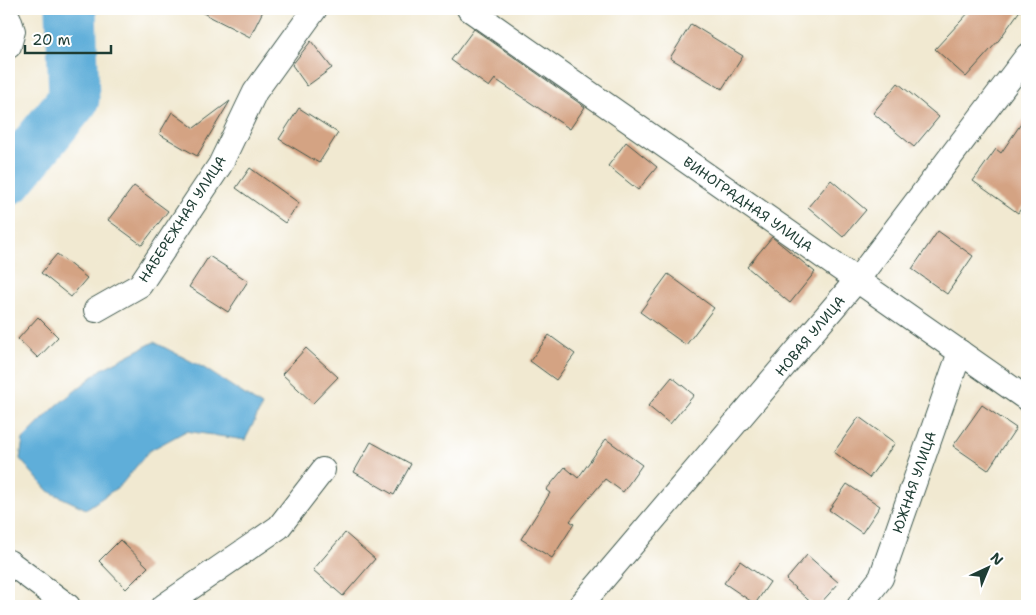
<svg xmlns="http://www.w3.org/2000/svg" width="1036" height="615" viewBox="0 0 1036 615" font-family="'Shantell Sans',sans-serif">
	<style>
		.water { fill: #5faed9; stroke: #3f7686 }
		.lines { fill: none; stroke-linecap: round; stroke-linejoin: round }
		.river { stroke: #5faed9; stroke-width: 51 }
		.building { fill: #d4a383 }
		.minor-casing { stroke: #3e574c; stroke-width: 26 }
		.minor { stroke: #fff; stroke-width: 24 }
		.labels { text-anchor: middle; stroke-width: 4.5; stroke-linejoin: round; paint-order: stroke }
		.street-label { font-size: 14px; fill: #1f3d34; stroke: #fff }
	</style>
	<rect width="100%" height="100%" fill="#fff"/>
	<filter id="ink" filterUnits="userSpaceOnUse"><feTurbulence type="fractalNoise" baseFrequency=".02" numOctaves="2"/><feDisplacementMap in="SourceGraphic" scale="10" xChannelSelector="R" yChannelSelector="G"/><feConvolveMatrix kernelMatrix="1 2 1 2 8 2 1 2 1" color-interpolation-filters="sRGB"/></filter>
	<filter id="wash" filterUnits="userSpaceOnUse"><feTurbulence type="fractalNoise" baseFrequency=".0096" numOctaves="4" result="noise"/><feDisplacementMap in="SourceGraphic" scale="20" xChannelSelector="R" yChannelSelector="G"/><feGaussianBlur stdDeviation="1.12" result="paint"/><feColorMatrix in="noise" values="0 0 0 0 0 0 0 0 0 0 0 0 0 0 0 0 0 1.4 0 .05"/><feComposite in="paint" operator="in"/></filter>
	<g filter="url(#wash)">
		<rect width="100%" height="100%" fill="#f1e9d1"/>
		<path class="water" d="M154 342 204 368 262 406 245 440 186 431 149 451 121 485 86 509 48 491 20 459 23 439 55 407 102 369Z"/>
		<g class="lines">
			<path class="river" d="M9 179 74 99 71 9"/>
		</g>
		<g id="blocks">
			<g class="building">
				<path d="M195 9H264L250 37Z"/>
				<path d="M972 9H1021L999 40 966 77 935 49Z"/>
				<path d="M691 24 743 56 722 89 670 58Z"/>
				<path d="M474 29 585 107 570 129 495 79 489 87 451 60Z"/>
				<path d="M311 41 332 68 307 86 292 65Z"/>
				<path d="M898 83 939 117 914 147 873 113Z"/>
				<path d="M230 101 197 156 159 134 172 112 194 128Z"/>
				<path d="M299 108 338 133 319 163 279 139Z"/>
				<path d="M1027 115V200L1018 213 973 181 996 149 1001 153Z"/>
				<path d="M626 142 657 167 638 190 608 166Z"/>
				<path d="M250 168 299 203 285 223 236 188Z"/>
				<path d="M831 180 866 210 843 237 808 207Z"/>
				<path d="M134 186 168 211 142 245 108 220Z"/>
				<path d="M938 231 973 256 947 294 912 269Z"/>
				<path d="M772 237 815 272 790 303 747 267Z"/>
				<path d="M57 254 87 278 71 297 41 273Z"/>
				<path d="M209 256 248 281 228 312 189 287Z"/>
				<path d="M668 274 714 308 686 345 640 312Z"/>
				<path d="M38 317 58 337 38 358 18 339Z"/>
				<path d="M549 335 575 354 556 380 530 361Z"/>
				<path d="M306 348 338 377 313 403 282 374Z"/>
				<path d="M672 377 694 395 670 424 648 406Z"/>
				<path d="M982 405 1016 428 988 470 953 446Z"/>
				<path d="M859 417 895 443 869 478 834 452Z"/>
				<path d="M606 439 642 465 623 492 605 479 570 521 574 524 552 558 521 539 550 493 546 490 565 467 578 478Z"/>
				<path d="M371 442 411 464 394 495 354 472Z"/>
				<path d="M847 484 880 506 862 533 829 510Z"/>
				<path d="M345 533 375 559 343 596 313 570Z"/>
				<path d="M120 540 148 567 126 589 99 561Z"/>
				<path d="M807 555 839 583 818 606H815L786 580Z"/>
				<path d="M740 561 770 582 755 604 724 583Z"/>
			</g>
		</g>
	</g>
	<g filter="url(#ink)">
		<use href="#blocks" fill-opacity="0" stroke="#3e574c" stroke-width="1"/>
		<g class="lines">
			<defs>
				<g id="minor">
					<path d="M469 9 1027 399"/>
					<path d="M9 19 13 31 9 46"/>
					<path d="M96 310 140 285 220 165 255 92 315 9"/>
					<path d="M9 562 68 606"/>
					<path d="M164 606 279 527 323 470"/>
					<path d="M580 606 857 280 1027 56"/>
					<path d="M859 606 881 578 960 352"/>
				</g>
			</defs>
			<use href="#minor" class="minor-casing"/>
			<use href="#minor" class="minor"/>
		</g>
	</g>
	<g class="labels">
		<g class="street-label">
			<text transform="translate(748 204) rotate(35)" y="5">ВИНОГРАДНАЯ УЛИЦА</text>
			<text transform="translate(182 219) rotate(-57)" y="5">НАБЕРЕЖНАЯ УЛИЦА</text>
			<text transform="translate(810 336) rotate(-50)" y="5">НОВАЯ УЛИЦА</text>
			<text transform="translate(914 482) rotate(-71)" y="5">ЮЖНАЯ УЛИЦА</text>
		</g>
	</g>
	<rect width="1036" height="615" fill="none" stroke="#fff" stroke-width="30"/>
	<g transform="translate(988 568) rotate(44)" stroke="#ffffff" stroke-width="4" paint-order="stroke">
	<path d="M0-4L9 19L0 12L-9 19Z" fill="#1f3d34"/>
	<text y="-8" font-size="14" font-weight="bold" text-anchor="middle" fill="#1f3d34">N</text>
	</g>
	<path d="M25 45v8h86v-8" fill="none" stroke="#1f3d34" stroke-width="2.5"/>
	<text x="32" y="45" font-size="15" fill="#1f3d34" stroke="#ffffff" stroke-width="4" paint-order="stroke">20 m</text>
</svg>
